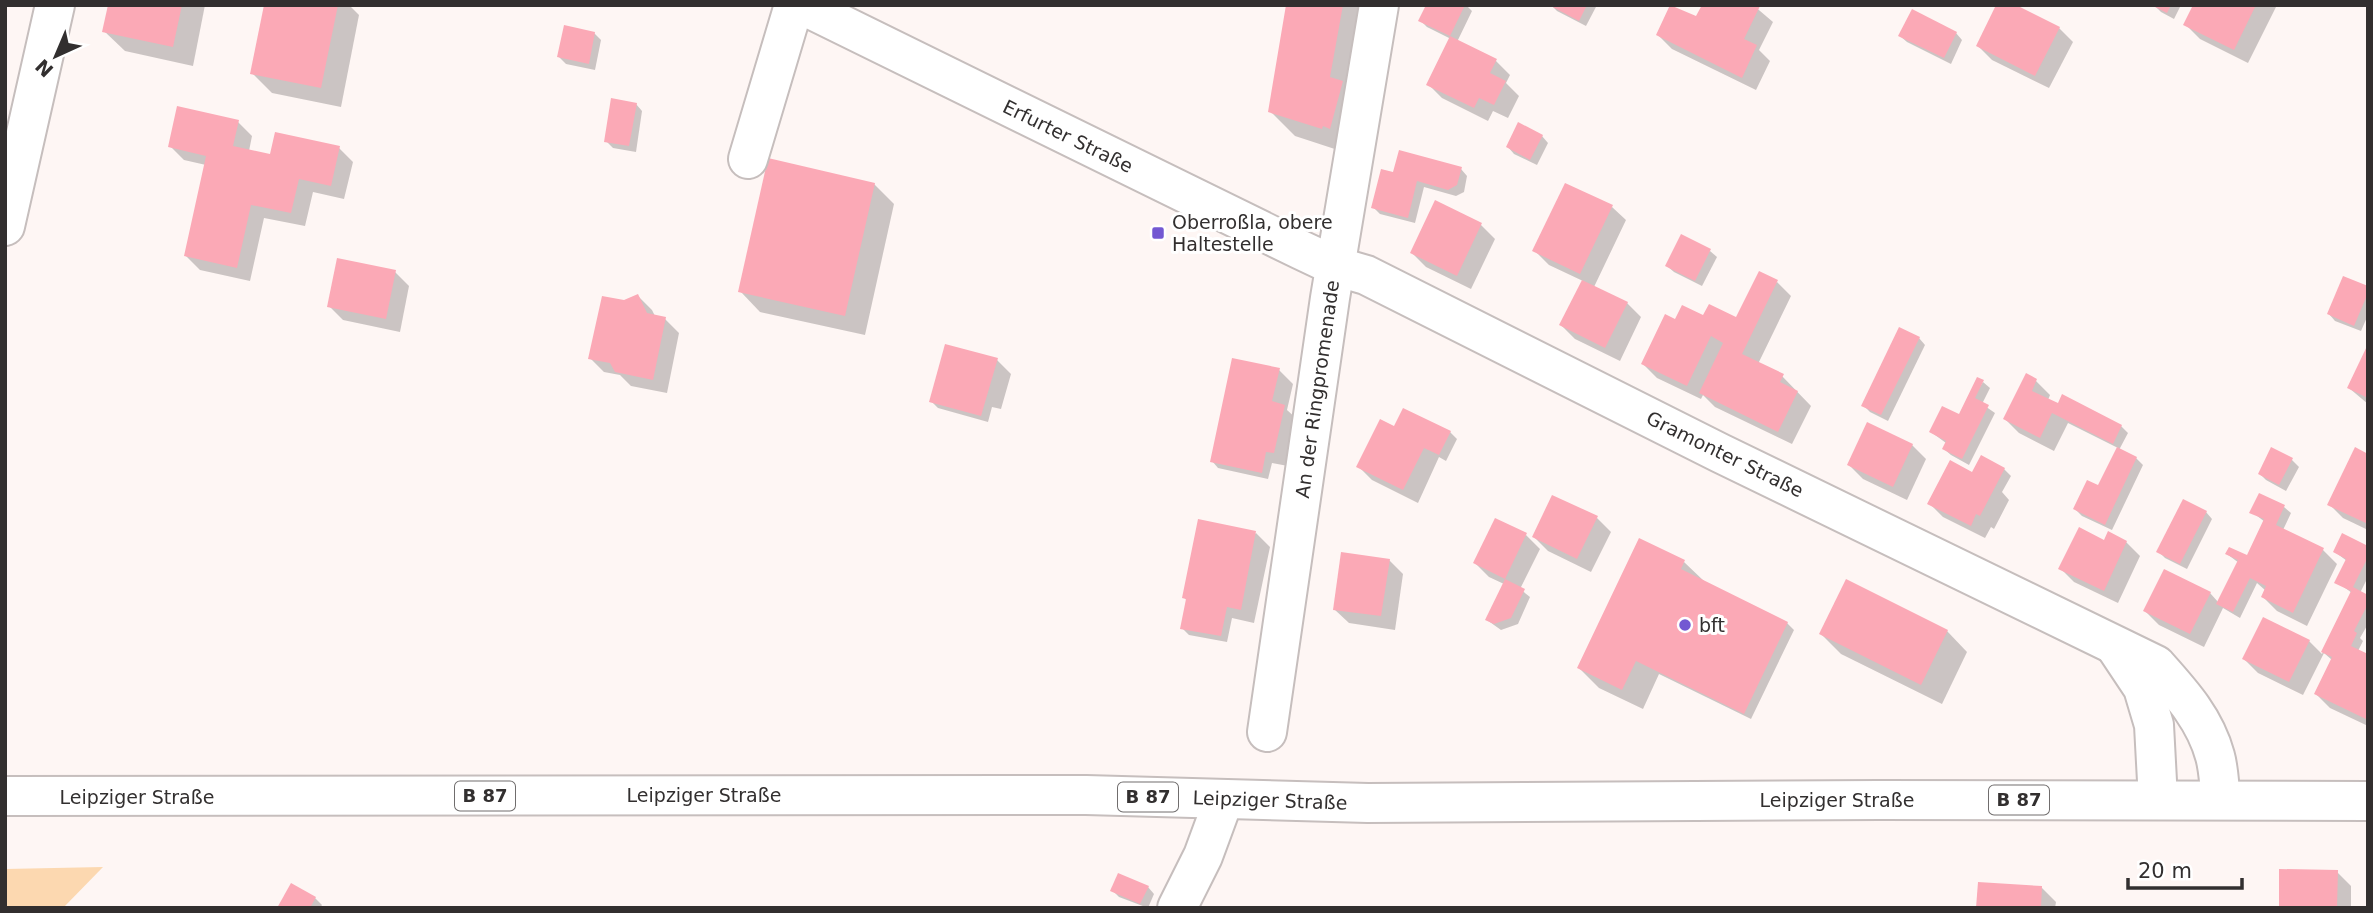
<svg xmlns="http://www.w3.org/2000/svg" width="2373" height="913" viewBox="0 0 2373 913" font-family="'DejaVu Sans',sans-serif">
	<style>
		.green { fill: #fcd8b0 }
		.shadow { fill: #0003 }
		.building { fill: #fba9b6 }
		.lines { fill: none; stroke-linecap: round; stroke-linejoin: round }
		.minor-casing { stroke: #c6bebd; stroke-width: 42 }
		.major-casing { stroke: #c6bebd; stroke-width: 42 }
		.minor { stroke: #fff; stroke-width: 38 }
		.major { stroke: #fff; stroke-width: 38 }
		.poi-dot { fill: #7358d2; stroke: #fff; stroke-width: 2.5 }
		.labels { text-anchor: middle; stroke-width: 6; stroke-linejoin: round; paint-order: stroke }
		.shield { fill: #fff; stroke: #706d6d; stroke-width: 2 }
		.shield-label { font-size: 18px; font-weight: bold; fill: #322f2f }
		.street-label { font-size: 19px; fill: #322f2f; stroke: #fff }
		.poi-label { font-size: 19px; fill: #322f2f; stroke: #fff; text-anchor: start }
	</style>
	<rect width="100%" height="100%" fill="#fef6f4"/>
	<path class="green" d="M103 867 63 908H5V869Z"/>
	<g class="shadow">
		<path d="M110 5H205L193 66 125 51 104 31Z"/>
		<path d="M266 5H349L359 15 341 107 272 93 252 73Z"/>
		<path d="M1288 5H1373L1347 153 1295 136 1270 111Z"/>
		<path d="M1428 5H1466L1472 11 1457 42 1496 61 1510 75 1506 83 1519 96 1508 118 1493 111 1488 121 1442 98 1428 84 1451 39 1427 27 1420 20Z"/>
		<path d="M1551 5H1597L1586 26 1557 11Z"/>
		<path d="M1704 5H1753L1773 22 1759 50 1770 61 1756 90 1672 49 1658 35 1697 19Z"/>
		<path d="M2154 5H2181L2174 19 2161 12Z"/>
		<path d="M2195 5H2277L2248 63 2200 39 2186 25Z"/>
		<path d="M2059 28 2073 42 2049 88 1992 60 1978 46Z"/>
		<path d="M594 33 601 40 595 70 566 64 559 57Z"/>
		<path d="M1956 33 1962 40 1951 64 1907 42 1900 36Z"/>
		<path d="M636 104 642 111 636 152 613 148 606 141Z"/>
		<path d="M238 122 252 136 249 151 272 157 339 148 353 162 344 199 313 192 305 226 264 218 250 281 200 270 186 256 206 165 184 160 170 146Z"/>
		<path d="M1542 136 1548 143 1537 165 1514 154 1508 147Z"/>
		<path d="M1461 169 1467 176 1464 192 1456 196 1424 187 1415 223 1380 214 1373 207 1395 175Z"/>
		<path d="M874 184 894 204 865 335 760 312 740 291Z"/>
		<path d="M1436 203 1481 225 1495 239 1471 289 1426 267 1412 253Z"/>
		<path d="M1612 207 1626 220 1594 287 1627 303 1641 317 1620 361 1575 339 1561 325 1583 281 1549 265 1535 251Z"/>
		<path d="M1710 251 1717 257 1702 286 1674 272 1667 266Z"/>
		<path d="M395 272 409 286 400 332 343 320 329 306Z"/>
		<path d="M1777 282 1791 296 1758 364 1782 376 1811 406 1792 444 1715 407 1703 395 1701 399 1657 378 1643 364 1676 322 1704 318 1737 319Z"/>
		<path d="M2368 288V315L2361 331 2335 321 2329 314Z"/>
		<path d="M638 296 652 310 655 316 665 319 679 333 667 393 631 386 620 375 604 372 590 358 624 302Z"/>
		<path d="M1919 338 1925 345 1888 421 1870 412 1863 405Z"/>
		<path d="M2368 348V404L2349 388Z"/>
		<path d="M997 360 1011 374 1001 409 992 407 988 422 938 408 931 401Z"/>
		<path d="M1279 370 1293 384 1287 410 1298 420 1288 466 1272 463 1268 479 1218 468 1212 461Z"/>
		<path d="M2027 376 2036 381 2050 395 2048 400 2121 426 2128 433 2119 450 2136 458 2143 465 2112 530 2082 516 2075 509 2099 488 2118 448 2068 423 2054 451 2019 433 2005 419Z"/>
		<path d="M1983 382 1990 388 1982 404 1995 413 1969 465 1951 455 1944 449 1946 443 1931 432 1960 417Z"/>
		<path d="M1401 432H1450L1457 439 1446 461 1439 457 1418 503 1372 480 1358 466Z"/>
		<path d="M1912 445 1926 459 1907 500 1863 479 1849 465Z"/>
		<path d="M2272 449 2292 460 2299 467 2286 491 2266 480 2260 474Z"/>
		<path d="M2368 456V530L2343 518 2329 504Z"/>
		<path d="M2004 469 2011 476 2002 492 2009 500 1994 529 1991 527 1985 538 1943 517 1929 503 1980 478Z"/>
		<path d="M2284 507 2291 513 2283 530 2323 550 2337 564 2307 626 2277 611 2263 597 2266 591 2257 583 2240 618 2223 608 2204 647 2159 625 2145 611 2210 593 2219 603 2239 563 2227 554 2247 557 2265 522 2252 512Z"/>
		<path d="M2206 512 2212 519 2187 569 2165 558 2158 551Z"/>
		<path d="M1597 518 1611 532 1591 572 1548 551 1534 537Z"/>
		<path d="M1256 533 1270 547 1254 623 1232 618 1227 642 1189 635 1182 628 1187 601 1184 597Z"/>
		<path d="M1526 535 1540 549 1520 589 1530 597 1518 624 1501 630 1487 620 1504 584 1489 577 1475 563Z"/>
		<path d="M2104 542H2126L2140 556 2118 603 2074 582 2060 568Z"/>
		<path d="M2368 548V577L2360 593 2368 597V624L2360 638 2363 641 2358 651 2368 656V726L2330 708 2316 694 2332 660 2324 653 2303 695 2258 673 2244 659 2309 641 2322 654 2352 593 2337 582 2347 561 2335 552Z"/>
		<path d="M1389 560 1403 574 1395 630 1349 623 1334 609Z"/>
		<path d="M1684 562 1705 582 1787 623 1794 630 1751 719 1659 674 1643 709 1599 688 1579 668Z"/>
		<path d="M1947 631 1967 652 1942 704 1841 654 1821 634Z"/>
		<path d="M2337 872 2351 886V908H2280Z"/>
		<path d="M1148 887 1154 894 1148 908 1119 897 1112 890Z"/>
		<path d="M2042 888 2056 902 2055 908H1978Z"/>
		<path d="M315 898 322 905 320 908H279Z"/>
	</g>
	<g class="building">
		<path d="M108 5H182L173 47 102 32Z"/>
		<path d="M264 5H338L321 88 250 74Z"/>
		<path d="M1286 5H1343L1330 77 1343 81 1330 129 1323 126 1322 129 1268 112Z"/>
		<path d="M1426 5H1465L1450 36 1418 21Z"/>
		<path d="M1549 5H1587L1579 21Z"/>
		<path d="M1670 5 1696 16 1702 5 1760 6 1744 39 1757 45 1742 78 1656 35Z"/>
		<path d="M1996 5H2016L2060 27 2035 76 1976 46Z"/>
		<path d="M2151 5H2171L2167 13Z"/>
		<path d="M2193 5H2256L2234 50 2183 25Z"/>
		<path d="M1912 9 1957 32 1944 58 1898 36Z"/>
		<path d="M564 25 595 32 589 64 557 57Z"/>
		<path d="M1450 36 1497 59 1490 73 1506 81 1494 105 1479 98 1474 108 1426 85Z"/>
		<path d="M611 98 637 103 629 146 604 142Z"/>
		<path d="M177 106 239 120 233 146 270 154 275 132 340 146 331 186 299 179 291 213 251 205 237 268 184 256 206 156 168 147Z"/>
		<path d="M1518 122 1543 135 1530 160 1506 147Z"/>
		<path d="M1399 150 1462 167 1457 185 1448 190 1417 181 1408 218 1371 208 1381 169 1393 172Z"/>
		<path d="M768 158 875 183 845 316 738 292Z"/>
		<path d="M1565 183 1613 205 1580 274 1532 251Z"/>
		<path d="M1435 200 1482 223 1457 276 1410 253Z"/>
		<path d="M1681 234 1711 249 1695 281 1665 266Z"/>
		<path d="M337 258 396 270 386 319 327 307Z"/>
		<path d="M1759 271 1778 280 1742 354 1784 374 1780 382 1798 391 1778 432 1699 393 1723 343 1711 336 1687 386 1641 364 1665 314 1675 319 1682 305 1703 315 1709 304 1736 317Z"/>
		<path d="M2343 276 2368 286V293L2354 326 2327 314Z"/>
		<path d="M1582 280 1628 302 1605 348 1559 325Z"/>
		<path d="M638 294 647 313 666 317 653 380 615 372 610 363 588 359 602 296 624 300Z"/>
		<path d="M1899 327 1920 337 1881 415 1861 406Z"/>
		<path d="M945 344 998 358 981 416 929 402Z"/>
		<path d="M2368 344V398L2347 388Z"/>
		<path d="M1232 358 1280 368 1272 401 1285 405 1274 453 1266 452 1262 473 1210 462Z"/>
		<path d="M2026 373 2037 379 2032 391 2058 403 2062 394 2122 425 2113 444 2052 413 2040 438 2003 419Z"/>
		<path d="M1977 377 1984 380 1975 398 1989 405 1962 459 1942 449 1946 441 1929 432 1942 406 1959 414Z"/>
		<path d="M1403 408 1451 431 1439 455 1424 448 1403 490 1356 467 1380 419 1394 426Z"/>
		<path d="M1867 422 1913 444 1893 487 1847 465Z"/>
		<path d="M2117 447 2137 457 2105 525 2073 509 2087 480 2098 485Z"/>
		<path d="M2271 447 2293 458 2279 485 2258 474Z"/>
		<path d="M2355 447 2368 454V524L2327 505Z"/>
		<path d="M1981 455 2005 468 1980 516 1976 514 1971 526 1927 504 1950 460 1972 472Z"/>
		<path d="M2259 493 2285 505 2276 525 2324 548 2293 613 2261 597 2266 586 2250 578 2233 612 2216 604 2238 560 2225 554 2229 547 2247 555 2264 519 2249 513Z"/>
		<path d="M1552 495 1598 516 1577 559 1532 537Z"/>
		<path d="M2183 499 2207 511 2180 564 2156 552Z"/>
		<path d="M1495 518 1527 533 1505 579 1473 563Z"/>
		<path d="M1198 519 1256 531 1241 610 1227 607 1221 636 1180 629 1186 599 1182 598Z"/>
		<path d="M2079 527 2104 540 2108 531 2127 541 2104 591 2058 569Z"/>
		<path d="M2342 533 2368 546V557L2353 587 2368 595V604L2354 631 2357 633 2351 646 2368 654V720L2314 694 2332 657 2321 652 2351 591 2334 583 2346 559 2333 552Z"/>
		<path d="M1639 538 1685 560 1681 569 1788 622 1744 714 1636 661 1622 690 1577 668Z"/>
		<path d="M1341 552 1390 559 1381 616 1333 610Z"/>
		<path d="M2164 569 2211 592 2190 634 2143 611Z"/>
		<path d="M1505 579 1525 589 1511 618 1494 624 1485 620Z"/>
		<path d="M1846 579 1948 630 1921 685 1819 634Z"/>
		<path d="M2263 617 2310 640 2289 682 2242 659Z"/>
		<path d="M2279 869 2338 870 2337 908H2279Z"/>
		<path d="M1118 873 1149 886 1140 904 1110 891Z"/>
		<path d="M1978 882 2042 886 2041 908H1976Z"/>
		<path d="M291 883 316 897 310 908H277Z"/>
	</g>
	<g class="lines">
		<defs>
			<g id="minor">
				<path d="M802 5 1301 250 1335 266 1366 275 1720 453 2156 665C2181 693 2205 719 2215 756 2219 770 2219 786 2221 800"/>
				<path d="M748 159 794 5"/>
				<path d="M5 226 55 5"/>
				<path d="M2117 649 2143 688 2154 725 2158 800"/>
				<path d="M1267 732 1330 298 1379 5"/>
				<path d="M1177 908 1203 856 1224 799"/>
			</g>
			<path id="major" d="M5 796 1086 795 1368 803 1879 800 2368 801"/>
		</defs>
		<use href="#minor" class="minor-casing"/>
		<use href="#major" class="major-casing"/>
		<use href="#minor" class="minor"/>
		<use href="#major" class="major"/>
	</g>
	<g class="poi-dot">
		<rect x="1151" y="226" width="14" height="14" rx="3.5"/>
		<circle cx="1685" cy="625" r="7"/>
	</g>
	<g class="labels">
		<g class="shield">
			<rect x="455" y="781.5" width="60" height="29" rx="5"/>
			<rect x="1118" y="782.5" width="60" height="29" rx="5"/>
			<rect x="1989" y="785.5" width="60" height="29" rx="5"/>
		</g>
		<g class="shield-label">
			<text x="485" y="802">B 87</text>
			<text x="1148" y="803">B 87</text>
			<text x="2019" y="806">B 87</text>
		</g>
		<g class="street-label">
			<text transform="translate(1068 136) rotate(26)" y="7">Erfurter Straße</text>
			<text transform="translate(1317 389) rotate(-82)" y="7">An der Ringpromenade</text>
			<text transform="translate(1725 454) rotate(26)" y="7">Gramonter Straße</text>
			<text x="704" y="802">Leipziger Straße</text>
			<text x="137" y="804">Leipziger Straße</text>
			<text transform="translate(1270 800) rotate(2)" y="7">Leipziger Straße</text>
			<text x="1837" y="807">Leipziger Straße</text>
		</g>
		<g class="poi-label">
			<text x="1172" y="229">Oberroßla, obere<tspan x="1172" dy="22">Haltestelle</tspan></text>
			<text x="1699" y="632">bft</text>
		</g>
	</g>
	<rect width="2373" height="913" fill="none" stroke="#322f2f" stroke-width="14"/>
	<g transform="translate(56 56) rotate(224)" stroke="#ffffff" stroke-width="5" paint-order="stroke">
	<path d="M0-5L12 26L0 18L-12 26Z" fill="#322f2f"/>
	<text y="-10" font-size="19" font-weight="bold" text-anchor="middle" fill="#322f2f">N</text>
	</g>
	<path d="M2128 878v10h114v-10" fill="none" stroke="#322f2f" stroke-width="3.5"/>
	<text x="2138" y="878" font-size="21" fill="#322f2f" stroke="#ffffff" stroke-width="5" paint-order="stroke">20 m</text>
</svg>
